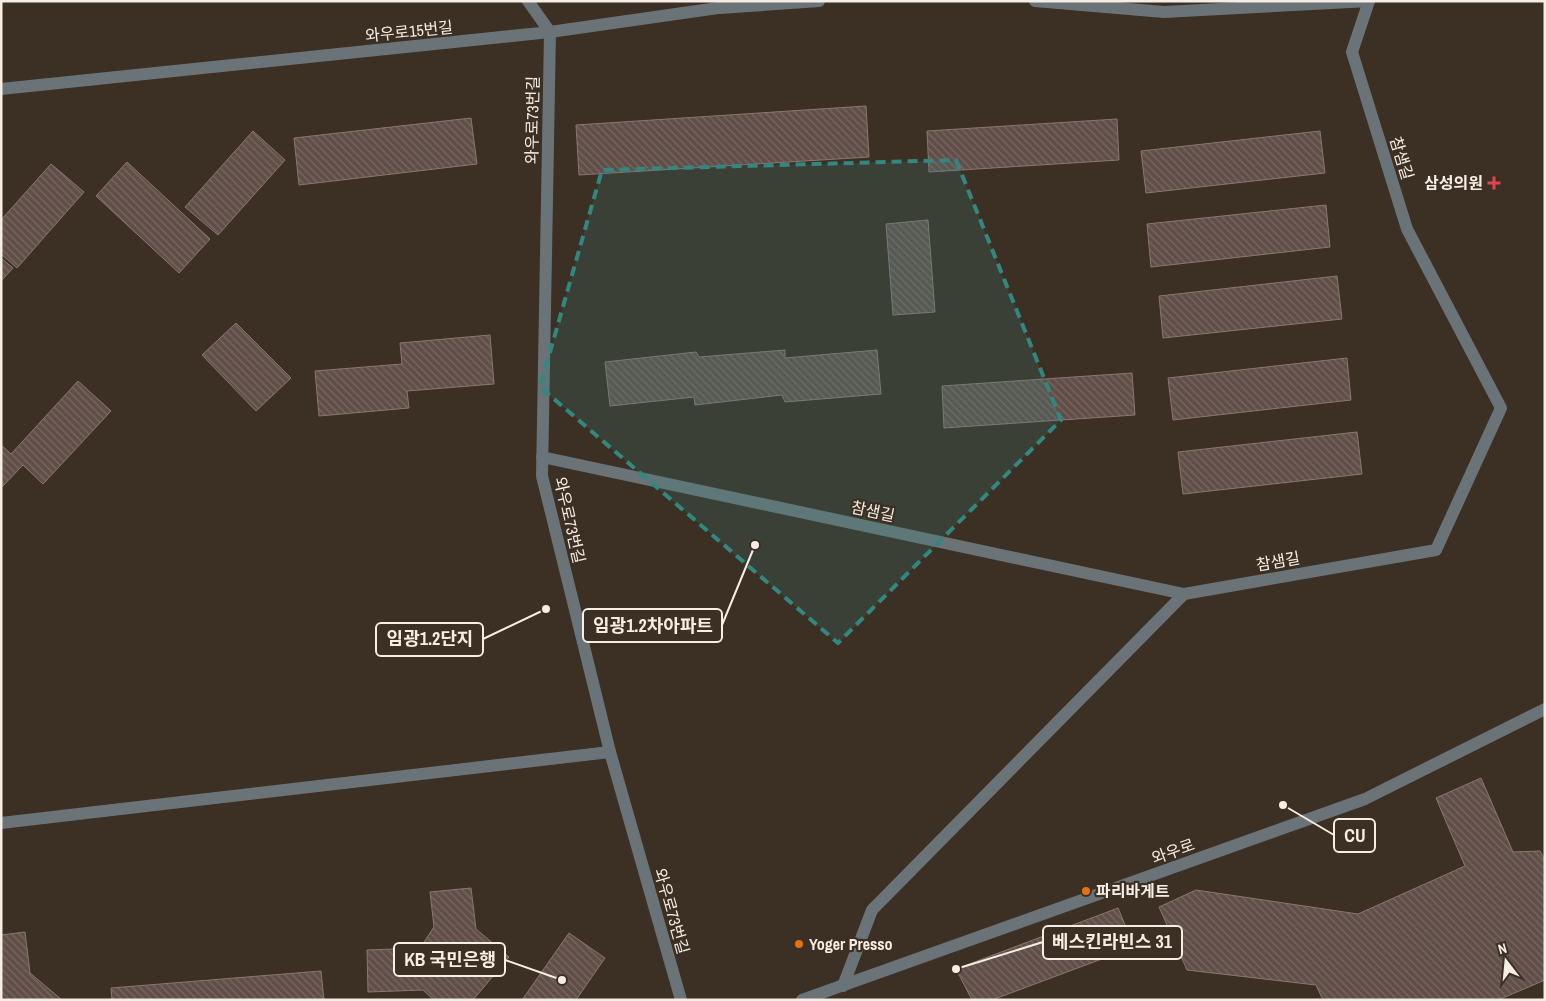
<svg xmlns="http://www.w3.org/2000/svg" width="1546" height="1001" viewBox="0 0 1546 1001" font-family="'Archivo Narrow','Noto Sans KR',sans-serif">
	<style>
		.building { fill: url(#building-back-hatch); stroke: #8b7770 }
		.lines { fill: none; stroke-linecap: round; stroke-linejoin: round }
		.service { stroke: #6a7377; stroke-width: 12 }
		.minor { stroke: #6a7377; stroke-width: 12 }
		.tertiary { stroke: #6a7377; stroke-width: 12 }
		.marked { fill: #328880; fill-opacity: 0.2; stroke: #328880; stroke-width: 4; stroke-dasharray: 10 6; stroke-linejoin: round }
		.health-dot { fill: #e0444e; stroke: #3c2f23; stroke-width: 2 }
		.food-dot { fill: #e8710a; stroke: #3c2f23; stroke-width: 2 }
		.labels { text-anchor: middle; stroke-width: 4.5; stroke-linejoin: round; paint-order: stroke }
		.street-label { font-size: 16px; fill: #f6ede5; stroke: #3c2f23 }
		.poi-label { font-size: 16px; font-weight: bold; fill: #f6ede5; stroke: #3c2f23; text-anchor: start }
		.leader { fill: none; stroke: #f6ede5; stroke-width: 2 }
		.callout-dot { fill: #f6ede5; stroke: #3c2f23; stroke-width: 2 }
		.callout { fill: #3c2f23; stroke: #f6ede5; stroke-width: 2 }
		.callout-label { font-size: 18px; text-anchor: middle; font-weight: bold; fill: #f6ede5 }
	</style>
	<defs>
		<pattern id="building-back-hatch" width="6" height="6" patternUnits="userSpaceOnUse" patternTransform="scale(1.25)"><rect width="6" height="6" fill="#614e48"/><path d="M-1 5l2 2M0 0l6 6M5-1l2 2" fill="none" stroke="#786862"/></pattern>
	</defs>
	<rect width="100%" height="100%" fill="#3c2f23"/>
	<g class="building">
		<path d="M866 106 869 157 579 175 576 125Z"/>
		<path d="M471 118 477 164 299 185 294 138Z"/>
		<path d="M1117 119 1119 160 929 172 927 131Z"/>
		<path d="M253 131 285 160 218 235 185 207Z"/>
		<path d="M1320 131 1325 173 1146 193 1141 151Z"/>
		<path d="M127 162 210 239 179 273 96 196Z"/>
		<path d="M51 164 84 192 17 268 1 254V220Z"/>
		<path d="M1326 205 1330 247 1151 267 1147 224Z"/>
		<path d="M928 220 935 312 893 315 886 224Z"/>
		<path d="M1 258 13 268 1 281Z"/>
		<path d="M1337 276 1342 319 1163 338 1159 296Z"/>
		<path d="M236 323 291 378 256 411 202 355Z"/>
		<path d="M490 335 494 384 407 391 409 408 319 416 315 371 402 364 400 343Z"/>
		<path d="M785 350V358L877 350 881 394 785 402 782 395 695 405 694 397 610 406 605 362 696 352 699 357Z"/>
		<path d="M1347 358 1351 400 1173 420 1168 378Z"/>
		<path d="M1132 373 1135 415 944 428 942 386Z"/>
		<path d="M78 381 111 411 43 484 23 465 1 488V445L11 454Z"/>
		<path d="M1357 432 1362 474 1183 494 1178 452Z"/>
		<path d="M1481 778 1513 852 1540 851 1545 861V980L1498 1000H1323L1316 985 1187 970 1159 907 1196 890 1358 914 1465 866 1436 798Z"/>
		<path d="M471 888 476 929 509 957 473 1000H434L423 990 368 992 367 950 420 948 434 927 430 892Z"/>
		<path d="M1118 908 1134 947 992 1000H972L956 969Z"/>
		<path d="M25 932 30 973 62 1000H1V935Z"/>
		<path d="M569 933 605 958 576 1000H522Z"/>
		<path d="M321 971 324 1000H112L111 988Z"/>
	</g>
	<g class="lines">
		<g class="service">
			<path d="M1035 1 1164 12 1369 1"/>
			<path d="M720 8 819 1"/>
		</g>
		<g class="minor">
			<path d="M528 1 550 32 542 476 610 752 681 1000"/>
			<path d="M1 89 550 32 718 8 734 1"/>
			<path d="M542 457 1184 594 1436 550 1501 408 1407 229 1352 52 1369 1"/>
			<path d="M1 823 610 752"/>
			<path d="M843 986 872 910 1184 594"/>
		</g>
		<path class="tertiary" d="M802 1000 1365 799 1545 709"/>
	</g>
	<path class="marked" d="M956 160 1061 420 838 643 540 387 602 170Z"/>
	<path class="health-dot" d="M1491.5 175.5h5v5h5v5h-5v5h-5v-5h-5v-5h5z"/>
	<g class="food-dot">
		<circle cx="1086" cy="891" r="5"/>
		<circle cx="799" cy="944" r="5"/>
	</g>
	<g class="labels">
		<g class="street-label">
			<text transform="translate(409 31) rotate(-6)" y="6">와우로15번길</text>
			<text transform="translate(532 120) rotate(-89)" y="6">와우로73번길</text>
			<text transform="translate(1402 158) rotate(73)" y="6">참샘길</text>
			<text transform="translate(873 511) rotate(12)" y="6">참샘길</text>
			<text transform="translate(570 520) rotate(77)" y="6">와우로73번길</text>
			<text transform="translate(1278 561) rotate(-10)" y="6">참샘길</text>
			<text transform="translate(1173 851) rotate(-20)" y="6">와우로</text>
			<text transform="translate(672 911) rotate(74)" y="6">와우로73번길</text>
		</g>
		<g class="poi-label">
			<text x="1483" y="189" text-anchor="end">삼성의원</text>
			<text x="1096" y="897">파리바게트</text>
			<text x="809" y="950">Yoger Presso</text>
		</g>
	</g>
	<path class="leader" d="M755 545L722 625M546 609L483 639M1283 805L1334 835M956 969L1043 942M562 980L505 960"/>
	<g class="callout-dot">
		<circle cx="755" cy="545" r="5"/>
		<circle cx="546" cy="609" r="5"/>
		<circle cx="1283" cy="805" r="5"/>
		<circle cx="956" cy="969" r="5"/>
		<circle cx="562" cy="980" r="5"/>
	</g>
	<g class="callout">
		<rect x="583" y="609" width="139" height="33" rx="5"/>
		<rect x="376" y="623" width="107" height="33" rx="5"/>
		<rect x="1334" y="819" width="41" height="33" rx="5"/>
		<rect x="1043" y="926" width="139" height="33" rx="5"/>
		<rect x="394" y="943" width="111" height="33" rx="5"/>
	</g>
	<g class="callout-label">
		<text x="653" y="632">임광1.2차아파트</text>
		<text x="430" y="645">임광1.2단지</text>
		<text x="1355" y="842">CU</text>
		<text x="1112" y="948">베스킨라빈스 31</text>
		<text x="450" y="966">KB 국민은행</text>
	</g>
	<rect width="1546" height="1001" fill="none" stroke="#f6ede5" stroke-width="5"/>
	<g transform="translate(1506 961) rotate(344)" stroke="#3c2f23" stroke-width="4" paint-order="stroke">
	<path d="M0-4L9 19L0 12L-9 19Z" fill="#f6ede5"/>
	<text y="-8" font-size="14" font-weight="bold" text-anchor="middle" fill="#f6ede5">N</text>
	</g>
</svg>
